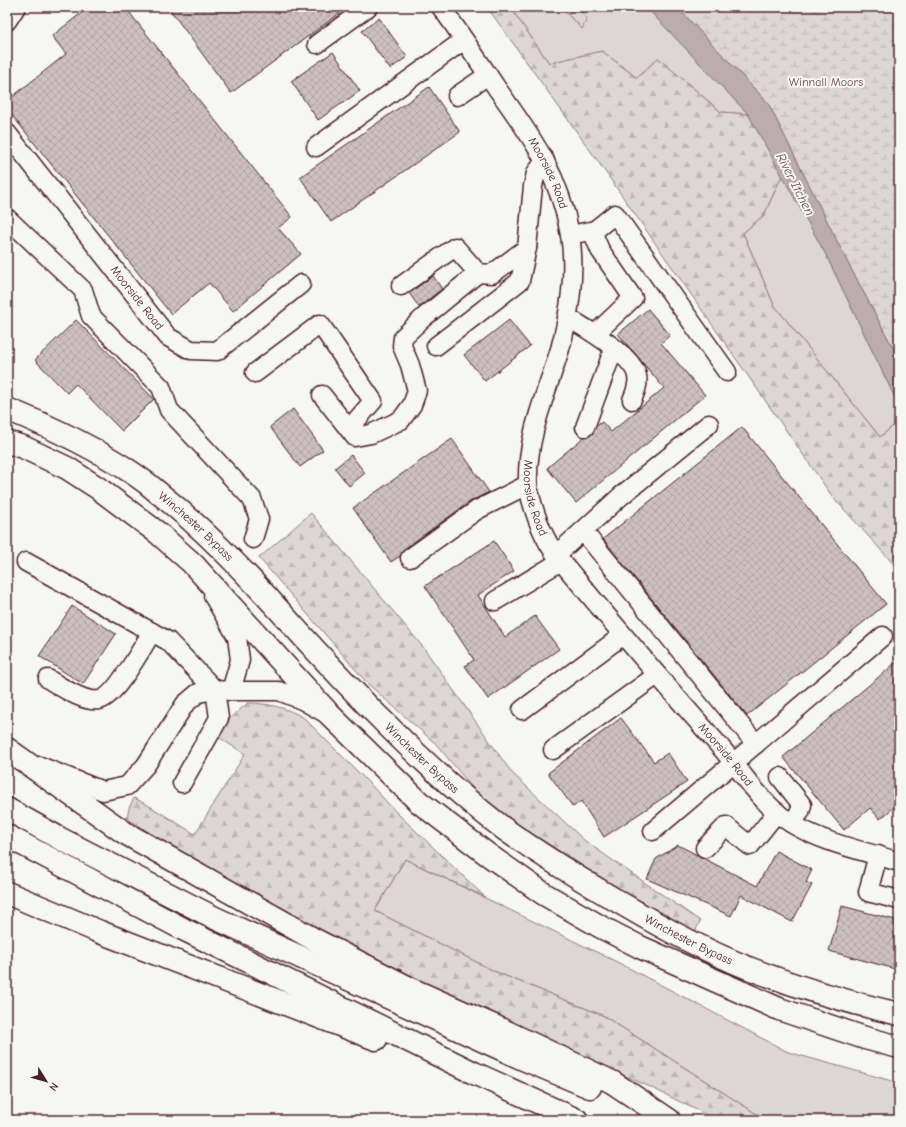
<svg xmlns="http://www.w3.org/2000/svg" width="906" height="1127" viewBox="0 0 906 1127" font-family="'Comic Neue',sans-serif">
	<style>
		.green { fill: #ddd6d5; stroke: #947a80 }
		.forest { fill: url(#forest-firs); stroke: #947a80 }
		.wetland { fill: url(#wetland-marsh); stroke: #947a80 }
		.water { fill: #bbadae; stroke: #8e747a }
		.building { fill: url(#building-cross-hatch); stroke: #4a1f2b }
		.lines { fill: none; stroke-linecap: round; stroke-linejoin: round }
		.minor-casing { stroke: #4a1f2b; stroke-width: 21 }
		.highway-casing { stroke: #4a1f2b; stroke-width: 25 }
		.minor { stroke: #f6f6f2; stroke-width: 18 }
		.highway { stroke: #f6f6f2; stroke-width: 22 }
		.labels { text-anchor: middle; stroke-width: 4; stroke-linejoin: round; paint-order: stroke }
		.park-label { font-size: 12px; fill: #6f4d56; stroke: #f6f6f2 }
		.street-label { font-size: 12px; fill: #4a1f2b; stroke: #f6f6f2 }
		.water-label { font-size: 13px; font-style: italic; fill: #6c4a52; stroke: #f6f6f2 }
	</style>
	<defs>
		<pattern id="forest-firs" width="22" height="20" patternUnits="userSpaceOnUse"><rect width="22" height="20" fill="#ddd6d5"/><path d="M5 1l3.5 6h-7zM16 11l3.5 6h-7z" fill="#bfb7b7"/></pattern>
		<pattern id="wetland-marsh" width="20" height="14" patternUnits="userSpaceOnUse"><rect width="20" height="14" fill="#ddd6d5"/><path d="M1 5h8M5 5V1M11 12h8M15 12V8" fill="none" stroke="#bfb7b7"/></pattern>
		<pattern id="building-cross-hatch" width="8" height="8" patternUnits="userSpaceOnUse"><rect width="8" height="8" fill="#ccc1c0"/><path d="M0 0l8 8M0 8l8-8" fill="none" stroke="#b1a5a5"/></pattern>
	</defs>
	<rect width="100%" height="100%" fill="#f6f6f2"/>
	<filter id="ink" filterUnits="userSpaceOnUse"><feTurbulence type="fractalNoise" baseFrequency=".025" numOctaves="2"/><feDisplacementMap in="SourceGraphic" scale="8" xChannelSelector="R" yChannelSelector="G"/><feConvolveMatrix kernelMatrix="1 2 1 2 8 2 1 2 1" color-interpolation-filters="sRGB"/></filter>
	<g filter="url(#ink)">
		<g class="green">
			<path d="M510 7H561L582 29 587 19 578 7H646L748 114 721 112 658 58 637 78 602 51 549 63Z"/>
			<path d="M782 175 826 255 899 406V421L880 437 774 305 743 233 764 215Z"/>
			<path d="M405 859 621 964 788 1052 899 1083V1120H766L604 1016 496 972 375 911Z"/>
		</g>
		<g class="forest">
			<path d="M487 7H510L549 63 602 51 637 78 658 58 721 112 748 114 782 175 764 215 743 233 774 305 880 437 899 421V570L832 496 597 160Z"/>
			<path d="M561 7H578L587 19 582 29Z"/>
			<path d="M311 513 423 647 512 773 585 841 700 921 693 937 486 804 436 744 368 684 259 558Z"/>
			<path d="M248 703C268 703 288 708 304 718L369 783 396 812 485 897 405 859 375 911 496 972 604 1016 766 1120H717L646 1085 389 972 186 857 127 818 129 808 134 798 146 804 195 834 245 754 218 737 231 717Z"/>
		</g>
		<path class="wetland" d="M677 7H899V359L848 263 768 103Z"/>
		<path class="water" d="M646 7H677L768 103 848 263 899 359V406L826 255 748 114Z"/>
		<g class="building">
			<path d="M89 7H125L292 217 278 228 301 254 233 311 209 283 171 314 7 109V101L66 54 52 36Z"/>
			<path d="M168 7H348L231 93Z"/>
			<path d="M379 18 407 57 390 69 362 31Z"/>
			<path d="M333 52 360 91 318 120 291 81Z"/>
			<path d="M429 87 460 132 331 222 300 177Z"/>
			<path d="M433 276 442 289 419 307 409 293Z"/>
			<path d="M648 309 670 335 661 343 705 395 576 503 547 468 584 437 591 435 596 426 602 422 611 432 664 388 618 334Z"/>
			<path d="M76 320 154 399 122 431 76 384 67 393 35 360Z"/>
			<path d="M509 320 530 346 485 381 464 355Z"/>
			<path d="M293 409 323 450 300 467 270 427Z"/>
			<path d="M742 427 886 604 747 716 603 539Z"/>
			<path d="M452 439 489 492 471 501 404 549 400 556 391 562 353 508Z"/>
			<path d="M351 455 365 473 349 486 335 468Z"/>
			<path d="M494 541 514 571 478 595 505 637 535 616 559 649 488 699 465 666 474 660 425 586Z"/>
			<path d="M72 606 116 634 83 684 39 656Z"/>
			<path d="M899 660V803L880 819 870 808 844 830 783 757Z"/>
			<path d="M621 718 654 762 668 753 687 782 604 837 581 801 573 807 548 773Z"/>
			<path d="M678 845 757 886 776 851 812 870 806 882 812 885 792 922 741 895 731 916 647 879 656 859Z"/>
			<path d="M842 906 899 921V970L829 951Z"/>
		</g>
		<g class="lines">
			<defs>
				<g id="minor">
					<path id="s1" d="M441 7C460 33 478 60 496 87 530 135 560 174 570 235 576 272 570 312 560 349 547 392 526 437 528 484 528 489 530 494 531 499 537 521 545 543 561 561 614 625 668 688 723 750 745 776 765 809 796 826 827 844 865 851 899 862"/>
					<path d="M7 21 16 7"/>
					<path d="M317 44 368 7"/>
					<path d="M457 96 488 75"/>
					<path id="s2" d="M7 133 168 337 191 350 217 351 301 284"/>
					<path d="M316 147 464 40"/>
					<path d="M7 218 83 290 91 316 161 387 169 410 252 499 259 519 253 539"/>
					<path d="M592 231 600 250 633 298 595 334"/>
					<path d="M570 235 595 230 615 214 727 372"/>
					<path d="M401 286 455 247 478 273 492 274 527 248"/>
					<path d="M567 317C585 328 633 355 637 376 639 384 635 393 632 400"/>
					<path d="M436 346 520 281 527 248 533 186 536 173 545 161"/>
					<path d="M255 373 320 324 373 401 349 429"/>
					<path d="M322 395 355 437 371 434 401 420 412 405 417 391 410 365 402 346 403 337 423 318 478 273"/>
					<path d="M585 427 614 348"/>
					<path d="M583 531 756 744"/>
					<path d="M556 555 621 496 709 424"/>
					<path d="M410 558 477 510 527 485"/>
					<path d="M26 562 168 641 215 690 219 718 182 783"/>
					<path d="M213 596 237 637 240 660 231 691"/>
					<path d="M495 601 561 561"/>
					<path d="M48 679C60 686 84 703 99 700 115 698 143 646 152 632"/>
					<path d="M522 710 622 636"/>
					<path d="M553 750 657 675"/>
					<path d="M40 766 103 791 127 786 146 765 185 704 198 693 215 690 231 691H279L302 700 323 712"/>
					<path d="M780 777 802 805 800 812 791 823"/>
					<path d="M653 831 883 636"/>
					<path d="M705 848 726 826 750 846 777 812"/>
					<path d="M878 855 868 892 899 900"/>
				</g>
				<g id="highway">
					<path id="s3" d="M7 409C51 427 94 447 134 474 143 480 152 487 160 494 204 529 241 568 278 609 314 649 350 689 388 726 424 762 462 797 503 828 542 856 583 881 624 905 663 928 704 950 746 967 796 987 847 1002 899 1014"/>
					<path d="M7 442 23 447 67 468 98 488 158 533 192 563 330 715 419 802 487 854 544 894 601 927 640 947 779 1009 865 1038 899 1047"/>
					<path d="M7 749 125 833 317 941 413 990 494 1026 612 1082 669 1120"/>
					<path d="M7 809 59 838 215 918 521 1058 590 1087"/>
					<path d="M7 836 183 929 474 1073 577 1120"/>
					<path d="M7 893 100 932 376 1039"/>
				</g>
			</defs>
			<use href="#minor" class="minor-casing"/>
			<use href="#highway" class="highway-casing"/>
			<use href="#minor" class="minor"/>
			<use href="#highway" class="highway"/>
		</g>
	</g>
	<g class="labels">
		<g class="park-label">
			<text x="826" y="86">Winnall Moors</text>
		</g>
		<g class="street-label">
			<text dy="4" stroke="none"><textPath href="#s1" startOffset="198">Moorside Road</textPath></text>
			<text dy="4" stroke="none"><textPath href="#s2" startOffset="210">Moorside Road</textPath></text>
			<text dy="4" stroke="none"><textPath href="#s1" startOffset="534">Moorside Road</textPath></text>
			<text dy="4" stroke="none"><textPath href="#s3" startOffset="224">Winchester Bypass</textPath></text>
			<text dy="4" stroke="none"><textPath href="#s1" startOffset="858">Moorside Road</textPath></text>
			<text dy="4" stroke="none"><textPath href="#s3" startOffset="548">Winchester Bypass</textPath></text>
			<text dy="4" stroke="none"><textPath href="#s3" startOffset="872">Winchester Bypass</textPath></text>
		</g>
		<g class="water-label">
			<text transform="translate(796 184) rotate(63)" y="5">River Itchen</text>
		</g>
	</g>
	<rect width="906" height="1127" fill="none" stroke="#f6f6f2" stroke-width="24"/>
	<rect x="12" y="12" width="882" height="1103" fill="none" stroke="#4a1f2b" stroke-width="1.5" filter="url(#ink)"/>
	<g transform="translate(46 1081) rotate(127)" stroke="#f6f6f2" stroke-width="3" paint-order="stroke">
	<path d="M0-3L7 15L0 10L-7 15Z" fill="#4a1f2b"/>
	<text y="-6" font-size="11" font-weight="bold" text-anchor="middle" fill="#4a1f2b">N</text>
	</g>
</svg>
